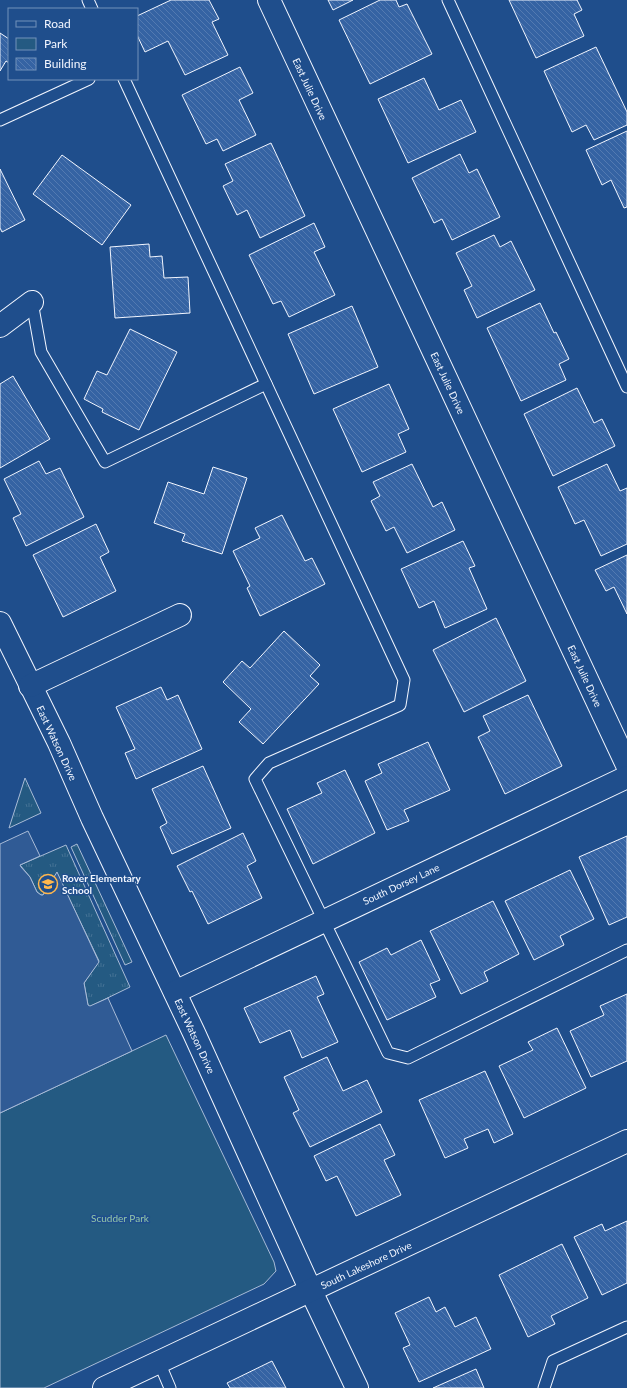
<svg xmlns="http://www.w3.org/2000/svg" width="627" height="1388" viewBox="0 0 627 1388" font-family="Lato,sans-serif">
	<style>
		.grass { fill: url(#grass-tufts); stroke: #a8bbd7 }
		.park { fill: #245a82; stroke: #a8bbd7 }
		.parking { fill: #305b95; stroke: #a8bbd7 }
		.building { fill: url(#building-back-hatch); stroke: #f2f6ff }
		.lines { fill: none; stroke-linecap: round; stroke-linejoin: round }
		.service-casing { stroke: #f2f6ff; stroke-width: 13 }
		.minor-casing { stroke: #f2f6ff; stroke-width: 24 }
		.tertiary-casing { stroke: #f2f6ff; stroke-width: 24 }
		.service { stroke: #1f4e8c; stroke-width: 11 }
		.minor { stroke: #1f4e8c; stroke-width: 22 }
		.tertiary { stroke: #1f4e8c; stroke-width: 22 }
		.labels { text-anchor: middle; stroke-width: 3; stroke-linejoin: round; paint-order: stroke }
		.street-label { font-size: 10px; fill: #f2f6ff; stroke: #1f4e8c }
		.poi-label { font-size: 10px; font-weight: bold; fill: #f2f6ff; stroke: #1f4e8c; text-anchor: start }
		.park-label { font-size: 10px; fill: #97c8a6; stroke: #1f4e8c }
	</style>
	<defs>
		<pattern id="grass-tufts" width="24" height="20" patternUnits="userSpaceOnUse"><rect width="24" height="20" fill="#245a82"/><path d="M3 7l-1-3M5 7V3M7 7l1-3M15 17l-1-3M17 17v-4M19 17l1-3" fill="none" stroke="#447295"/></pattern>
		<pattern id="building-back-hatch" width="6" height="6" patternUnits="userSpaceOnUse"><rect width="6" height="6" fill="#3563a3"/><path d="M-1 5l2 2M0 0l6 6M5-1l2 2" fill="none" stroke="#537ab1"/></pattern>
	</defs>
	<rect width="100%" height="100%" fill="#1f4e8c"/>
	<g class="grass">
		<path d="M25 778 41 813 9 828Z"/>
		<path d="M77 844 132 962 125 965 71 847Z"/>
		<path d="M66 845 130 987 89 1007 88 1005 84 983 99 961 57 873 43 895H41L37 892 30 877 20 865Z"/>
	</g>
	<path class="park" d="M166 1035 274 1262 276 1271 264 1284 44 1388H0V1113Z"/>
	<path class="parking" d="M28 831 40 856 20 865 21 867 30 877 37 892 41 895H43L57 872 99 962 84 983 88 1005 90 1006 108 998 132 1051 0 1113V844Z"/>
	<g class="building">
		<path d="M171 0H209L219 19 212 22 228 55 185 75 168 41 145 52 137 35V16Z"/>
		<path d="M328 0H353L333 10Z"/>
		<path d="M380 0H396L399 7 407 4 432 54 370 84 339 20Z"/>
		<path d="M509 0H577L582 10 574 14 584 36 536 58Z"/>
		<path d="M0 33 9 39V63L6 61 0 71Z"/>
		<path d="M596 47 627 112V125L594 140 586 125 572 132 544 71Z"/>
		<path d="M240 67 253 93 239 100 256 135 223 151 217 139 206 144 182 95Z"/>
		<path d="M424 78 439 110 461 100 476 132 408 163 378 99Z"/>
		<path d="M627 131V207L624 208 611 180 602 185 586 150Z"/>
		<path d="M271 143 305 216 260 238 247 210 237 215 223 186 233 181 225 164Z"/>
		<path d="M460 154 469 173 477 169 500 217 452 240 442 219 434 223 412 178Z"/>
		<path d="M62 155 131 205 102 245 33 194Z"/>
		<path d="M0 169 25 220 2 232 0 228Z"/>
		<path d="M314 223 325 247 314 252 335 295 289 317 281 301 273 304 249 255Z"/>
		<path d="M494 235 500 247 511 241 535 290 477 318 464 290 472 286 456 253Z"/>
		<path d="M149 244 150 257 162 256 164 278 188 277 190 313 115 318 110 247Z"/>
		<path d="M540 303 554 333 556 332 569 359 559 364 566 380 521 401 487 328Z"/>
		<path d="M352 306 378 367 314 394 288 334Z"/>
		<path d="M130 329 177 352 139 430 102 412 103 409 84 399 97 371 107 375Z"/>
		<path d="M13 376 50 439 0 468V384Z"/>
		<path d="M389 384 409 429 398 434 406 452 362 472 333 409Z"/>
		<path d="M577 388 594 423 602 419 615 446 553 476 524 414Z"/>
		<path d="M39 461 46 474 60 468 84 517 26 546 13 518 21 514 4 479Z"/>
		<path d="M412 464 433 507 442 502 455 530 407 553 394 527 386 531 371 501 380 496 373 482Z"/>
		<path d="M607 464 620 491 627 488V544L601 556 584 520 575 524 558 487Z"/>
		<path d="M213 467 247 478 222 554 182 541 185 534 154 523 168 482 204 494Z"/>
		<path d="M282 515 305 561 312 558 325 584 260 616 247 588 250 586 233 551 260 538 255 528Z"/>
		<path d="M96 524 109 552 100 557 116 591 63 617 33 555Z"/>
		<path d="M463 541 475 566 469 568 487 609 445 628 434 601 419 608 401 569Z"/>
		<path d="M627 555V614L614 587 606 591 595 570Z"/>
		<path d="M496 618 526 681 464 712 433 650Z"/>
		<path d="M284 631 320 665 310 676 319 684 263 744 239 722 251 709 223 682 242 661 250 668Z"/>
		<path d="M161 687 167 700 178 695 202 749 136 779 125 753 135 749 116 707Z"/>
		<path d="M528 695 562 766 505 794 478 737 490 731 483 716Z"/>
		<path d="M428 742 450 790 404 810 409 821 387 830 365 781 382 773 378 764Z"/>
		<path d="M203 766 231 828 172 854 160 827 167 823 152 789Z"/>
		<path d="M345 770 375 833 313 864 287 809 322 793 317 783Z"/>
		<path d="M243 833 256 861 247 866 262 898 208 924 192 891 190 892 177 866Z"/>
		<path d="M627 836V917L609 925 579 857Z"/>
		<path d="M570 870 594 919 560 936 564 945 534 960 505 901Z"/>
		<path d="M493 901 519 954 484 972 488 981 461 994 430 931Z"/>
		<path d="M421 940 440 980 430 984 436 997 387 1020 359 962 387 948 391 955Z"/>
		<path d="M316 976 324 994 317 997 338 1042 302 1058 290 1030 260 1043 244 1008Z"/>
		<path d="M627 994V1061L591 1077 570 1031 604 1015 600 1006Z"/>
		<path d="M557 1028 586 1088 524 1118 499 1066 533 1050 528 1042Z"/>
		<path d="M327 1057 343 1091 367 1080 382 1112 310 1147 293 1113 299 1110 284 1077Z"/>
		<path d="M485 1071 513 1134 494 1143 488 1129 464 1139 468 1148 445 1158 419 1100Z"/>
		<path d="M380 1124 395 1155 384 1160 401 1195 356 1216 337 1176 326 1181 314 1156Z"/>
		<path d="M627 1221V1283L602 1295 574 1237 602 1224 605 1231Z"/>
		<path d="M562 1244 588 1298 551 1316 555 1324 528 1337 499 1275Z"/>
		<path d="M429 1297 436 1312 445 1307 455 1327 476 1317 491 1349 419 1382 403 1348 410 1345 395 1313Z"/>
		<path d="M272 1361 286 1388H230L227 1383Z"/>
		<path d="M476 1369 484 1388H433Z"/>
	</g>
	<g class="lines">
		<defs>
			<g id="service">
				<path d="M88 0 92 9"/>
				<path d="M448 0 627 387"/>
				<path d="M124 79 404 680 400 705 269 763 255 779 388 1053 408 1058 627 950"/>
				<path d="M0 120 89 79"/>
				<path d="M32 302 41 352 105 462 266 384"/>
				<path d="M159 1362 170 1388"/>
				<path d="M544 1388 553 1361 627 1327"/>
			</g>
			<g id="minor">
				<path d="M269 0 627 765"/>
				<path d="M0 326 32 302"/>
				<path d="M0 623 59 743 92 818 194 1033 311 1291 357 1388"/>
				<path d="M30 686 180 615"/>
				<path d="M175 992 627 777"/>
			</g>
			<path id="tertiary" d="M104 1388 627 1141"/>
		</defs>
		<use href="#service" class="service-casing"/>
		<use href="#minor" class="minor-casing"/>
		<use href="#tertiary" class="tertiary-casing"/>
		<use href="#service" class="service"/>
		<use href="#minor" class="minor"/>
		<use href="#tertiary" class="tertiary"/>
	</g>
	<defs>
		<symbol id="school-ring" viewBox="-11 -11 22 22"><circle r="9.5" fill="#1f4e8c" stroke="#ffb74d" stroke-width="1.5"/><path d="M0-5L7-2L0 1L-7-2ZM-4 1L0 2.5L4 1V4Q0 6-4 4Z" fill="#ffb74d"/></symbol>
	</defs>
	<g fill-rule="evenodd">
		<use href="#school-ring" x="37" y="873" width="22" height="22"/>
	</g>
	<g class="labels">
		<g class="street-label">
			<text transform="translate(310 89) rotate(65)" y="4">East Julie Drive</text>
			<text transform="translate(448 383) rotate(65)" y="4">East Julie Drive</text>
			<text transform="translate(585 676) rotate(65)" y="4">East Julie Drive</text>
			<text transform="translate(57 743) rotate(65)" y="4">East Watson Drive</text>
			<text transform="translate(401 884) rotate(-25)" y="4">South Dorsey Lane</text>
			<text transform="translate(195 1036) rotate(65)" y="4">East Watson Drive</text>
			<text transform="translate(366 1265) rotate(-25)" y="4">South Lakeshore Drive</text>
		</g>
		<g class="poi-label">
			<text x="62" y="882">Rover Elementary<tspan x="62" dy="12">School</tspan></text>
		</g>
		<g class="park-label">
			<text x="120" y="1222">Scudder Park</text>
		</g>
	</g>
	<rect x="8" y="8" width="130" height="72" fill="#1f4e8c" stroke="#7391ba"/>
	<rect x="16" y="21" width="20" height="6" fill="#1f4e8c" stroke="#7391ba"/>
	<text x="44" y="28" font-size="12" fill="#f2f6ff">Road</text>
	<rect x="16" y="38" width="20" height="12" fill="#245a82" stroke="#7391ba"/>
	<text x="44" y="48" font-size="12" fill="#f2f6ff">Park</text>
	<rect x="16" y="58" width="20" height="12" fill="url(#building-back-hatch)" stroke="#7391ba"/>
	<text x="44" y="68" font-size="12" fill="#f2f6ff">Building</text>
</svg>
